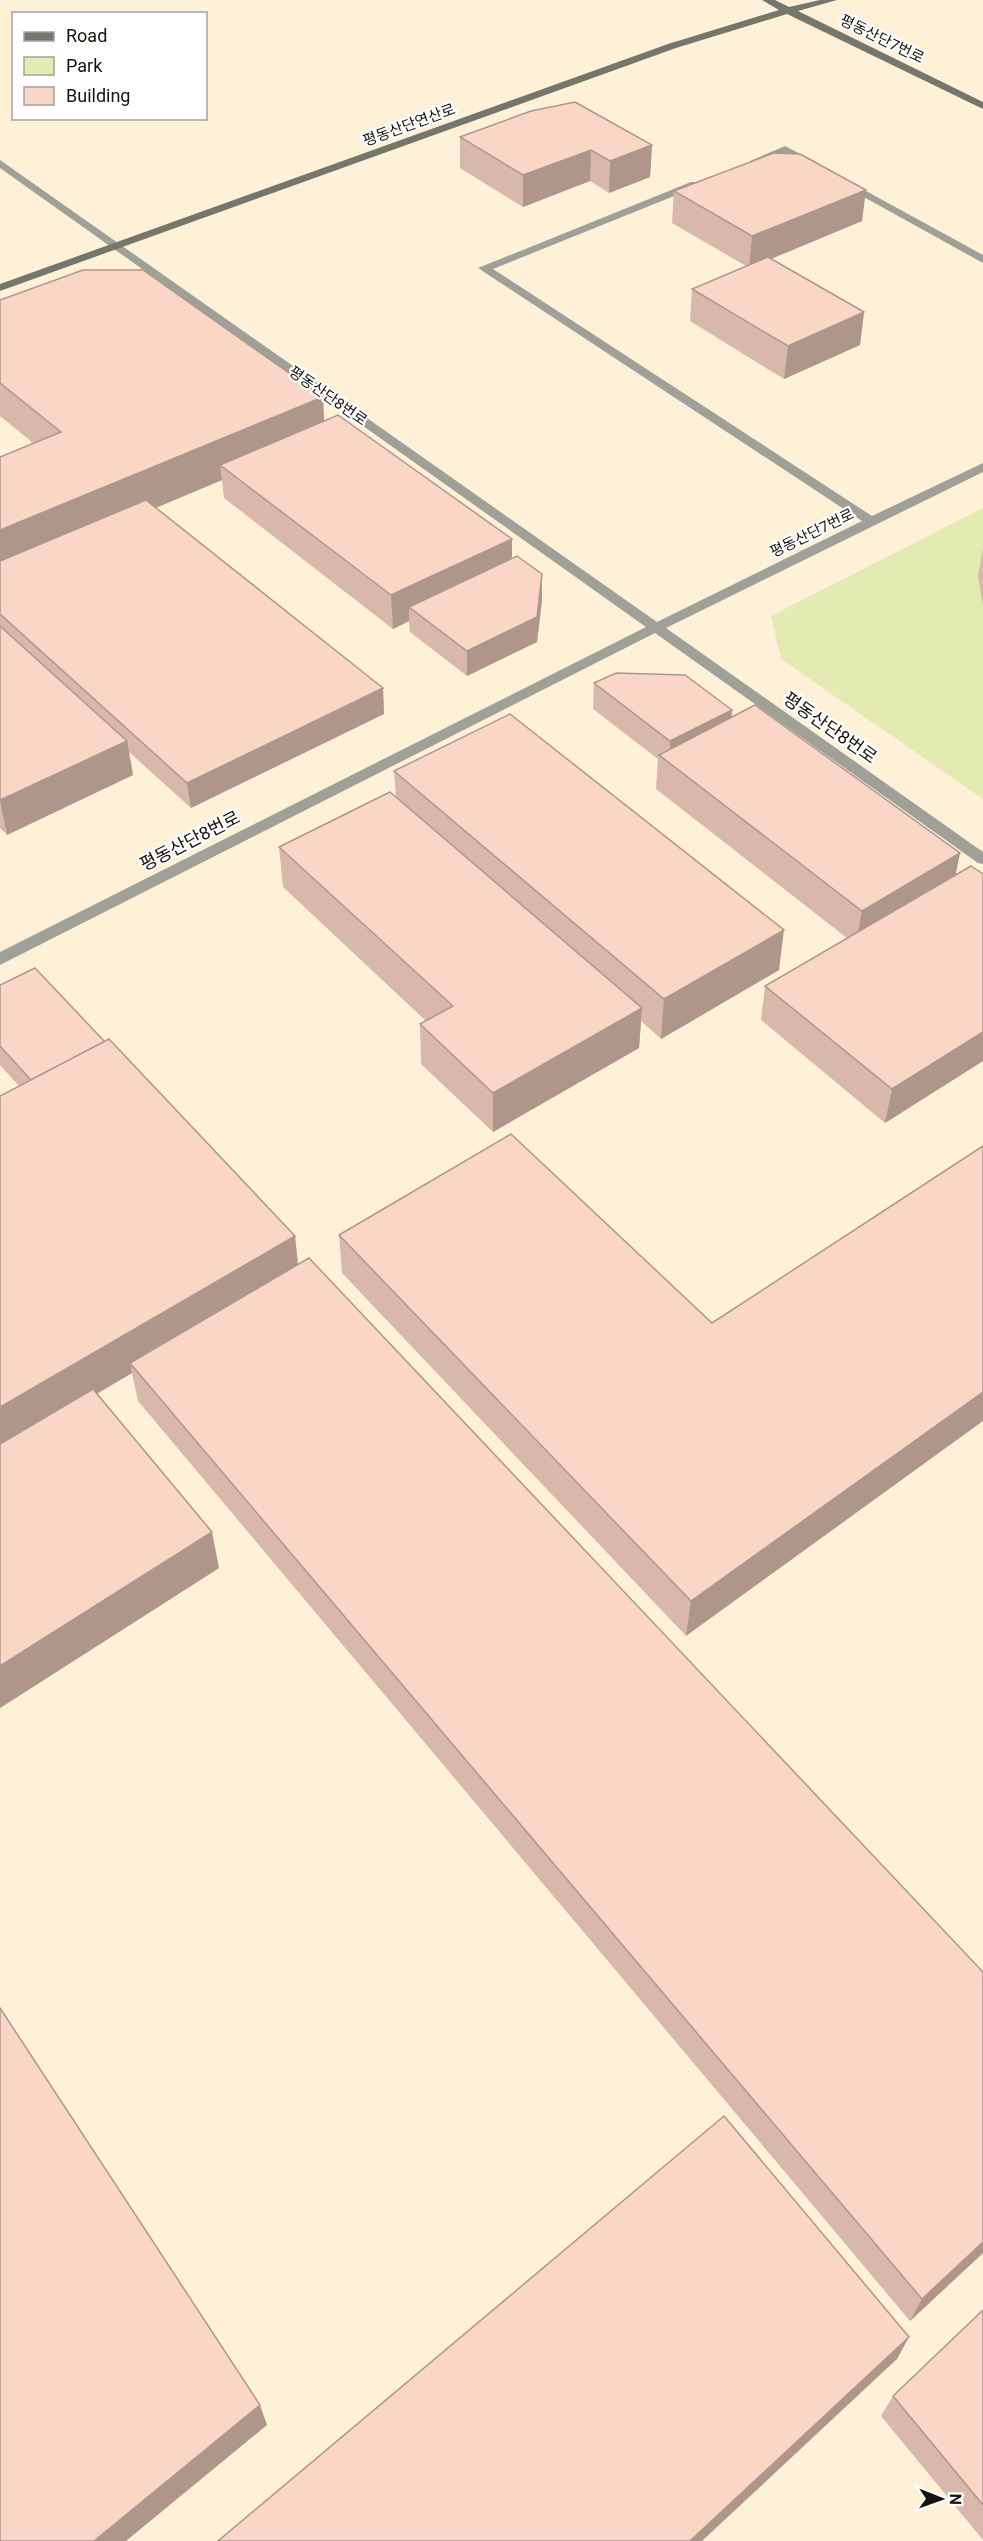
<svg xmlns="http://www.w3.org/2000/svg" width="983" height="2541" viewBox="0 0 983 2541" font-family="Roboto,'Noto Sans KR',sans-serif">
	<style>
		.built { fill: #fef1d7; fill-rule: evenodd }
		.green { fill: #e3eab2 }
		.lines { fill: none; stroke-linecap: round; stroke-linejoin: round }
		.street { fill: #9fa199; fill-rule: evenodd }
		.secondary { fill: #74776b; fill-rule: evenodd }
		.wall { fill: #d7b8aa }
		.shaded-wall { fill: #af968b }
		.building { fill: #fad6c6; stroke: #af968b; stroke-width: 1.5 }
		.labels { text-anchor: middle; stroke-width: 4.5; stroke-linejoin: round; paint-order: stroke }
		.far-street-label { font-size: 15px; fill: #16130d; stroke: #fff }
		.street-label { font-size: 18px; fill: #16130d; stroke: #fff }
	</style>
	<rect width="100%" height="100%" fill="#fff9ee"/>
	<path class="built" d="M0 0H983V2541H0ZM14 14H206V118H14Z"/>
	<path class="green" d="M983 508V799L781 659 771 616Z"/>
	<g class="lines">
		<g class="street">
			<path d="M785 146 818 163 819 165 818 167H810L784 153 755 164 750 161Z"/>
			<path d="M0 160 657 622 862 521 478 268 691 182H699V186L493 269 872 516 983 463V472L666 628 983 852V864L978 863 655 633 0 965V952L646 627 0 168Z"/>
			<path d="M846 180 983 255V263L842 185 841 183Z"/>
		</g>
		<path class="secondary" d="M762 0H775L789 7 820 0H837L798 11 983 102V109L787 14 676 48 0 291V284L668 44 779 10Z"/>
	</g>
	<g class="wall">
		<path d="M460 137 652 145 650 177 609 193 590 181 523 207 460 168Z"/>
		<path d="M674 191 862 221 771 259 864 312 860 345 784 379 690 321 692 289 746 266 672 223Z"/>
		<path d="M0 300 324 421 512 539V558L542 574V600L537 642 467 676 410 632 409 621 393 629 224 498 222 480 156 508 383 688 384 714 191 808 129 752 133 775 7 835 0 828V457L33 443 0 416Z"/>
		<path d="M983 549V606L978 576Z"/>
		<path d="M594 683 732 710 731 717 960 853 955 875 983 874V1061L885 1123 761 1020 765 986 847 938 656 789 658 759 593 709Z"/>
		<path d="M394 771 779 970 661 1039 641 1021 639 1048 493 1132 421 1064 420 1024 426 1021 283 887 279 847 396 797Z"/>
		<path d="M0 985 105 1042 295 1236 298 1265 983 2253 910 2321 138 1401 132 1373 97 1394 219 1568 0 1708 19 1086 0 1065Z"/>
		<path d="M983 1146 686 1636 342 1273 339 1235 712 1323Z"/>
		<path d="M983 2310V2540L881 2416 893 2396Z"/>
	</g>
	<g class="shaded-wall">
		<path d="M652 145 650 177 609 193 610 161Z"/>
		<path d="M591 150 590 181 523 207V175Z"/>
		<path d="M866 190 862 221 749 268 752 236Z"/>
		<path d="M864 312 860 345 784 379 788 346Z"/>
		<path d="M323 397 325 436 220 465 222 480 0 573V530Z"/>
		<path d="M512 539V573L409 607V621L393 629 391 595Z"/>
		<path d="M542 574V600L537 642 467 676V651Z"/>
		<path d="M383 688 384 714 191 808 187 783Z"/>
		<path d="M732 710 730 735 669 762 670 741Z"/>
		<path d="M127 741 133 775 7 835 0 800Z"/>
		<path d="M960 853 953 887 856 944 862 911Z"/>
		<path d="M784 930 779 970 661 1039 664 999Z"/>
		<path d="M642 1008 639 1048 493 1132V1093Z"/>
		<path d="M983 1032V1061L885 1123 892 1089Z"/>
		<path d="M295 1236 299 1274 130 1363 132 1373 0 1450V1407Z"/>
		<path d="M983 1392V1421L686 1636 691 1601Z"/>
		<path d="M212 1532 219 1568 0 1708V1666Z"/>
		<path d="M983 2242V2253L910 2321 922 2299Z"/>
		<path d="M909 2337 897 2359 702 2541H690Z"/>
		<path d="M260 2405 267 2425 126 2541H94Z"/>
	</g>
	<g class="building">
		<path d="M575 102 652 145 610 161 591 150 523 175 460 137 531 111Z"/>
		<path d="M774 153 800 154 866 190 752 236 674 191Z"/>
		<path d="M768 257 864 312 788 346 692 289Z"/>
		<path d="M83 270H143L323 397 0 530V457L61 432 0 383V300Z"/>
		<path d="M338 415 512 539 391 595 220 465Z"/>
		<path d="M146 500 383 688 187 783 0 614V561Z"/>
		<path d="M517 556 542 574 537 617 467 651 409 607Z"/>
		<path d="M0 626 127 741 0 800Z"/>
		<path d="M616 673 685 675 732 710 670 741 594 683Z"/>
		<path d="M755 705 960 853 862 911 659 755Z"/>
		<path d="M510 714 784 930 664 999 394 771Z"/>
		<path d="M390 792 642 1008 493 1093 420 1024 453 1006 279 847Z"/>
		<path d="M971 866 983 874V1032L892 1089 765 986Z"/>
		<path d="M35 968 105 1042 31 1080 0 1046V985Z"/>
		<path d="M109 1039 295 1236 0 1407V1096Z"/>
		<path d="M511 1134 712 1323 983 1146V1392L691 1601 339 1235Z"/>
		<path d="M309 1258 983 1972V2242L922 2299 130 1363Z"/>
		<path d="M93 1389 212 1532 0 1666V1444Z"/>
		<path d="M0 2008 260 2405 94 2541H0Z"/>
		<path d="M724 2116 909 2337 690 2541H218Z"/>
		<path d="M983 2310V2505L893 2396Z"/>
	</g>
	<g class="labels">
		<g class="far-street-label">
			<text transform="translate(882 39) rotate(26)" y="5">평동산단7번로</text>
			<text transform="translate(409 125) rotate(-20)" y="5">평동산단연산로</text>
			<text transform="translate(328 396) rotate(35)" y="5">평동산단8번로</text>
			<text transform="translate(812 533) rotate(-26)" y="5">평동산단7번로</text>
		</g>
		<g class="street-label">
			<text transform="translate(830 728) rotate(35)" y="6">평동산단8번로</text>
			<text transform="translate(190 841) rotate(-27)" y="6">평동산단8번로</text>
		</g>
	</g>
	<rect x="12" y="12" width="195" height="108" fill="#ffffff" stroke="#a2a19e" stroke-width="1.5"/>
	<rect x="24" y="32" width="30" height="9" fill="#74776b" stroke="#a2a19e" stroke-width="1.5"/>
	<text x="66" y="42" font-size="18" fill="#16130d">Road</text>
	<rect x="24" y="57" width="30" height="18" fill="#e3eab2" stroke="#a2a19e" stroke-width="1.5"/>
	<text x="66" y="72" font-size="18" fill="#16130d">Park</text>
	<rect x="24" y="87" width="30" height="18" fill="#fad6c6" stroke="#a2a19e" stroke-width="1.5"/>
	<text x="66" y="102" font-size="18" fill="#16130d">Building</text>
	<g transform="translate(941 2499) rotate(91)" stroke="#ffffff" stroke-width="4.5" paint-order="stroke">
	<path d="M0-4.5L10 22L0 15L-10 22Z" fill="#16130d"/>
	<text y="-9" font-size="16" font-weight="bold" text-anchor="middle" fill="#16130d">N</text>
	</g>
</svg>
